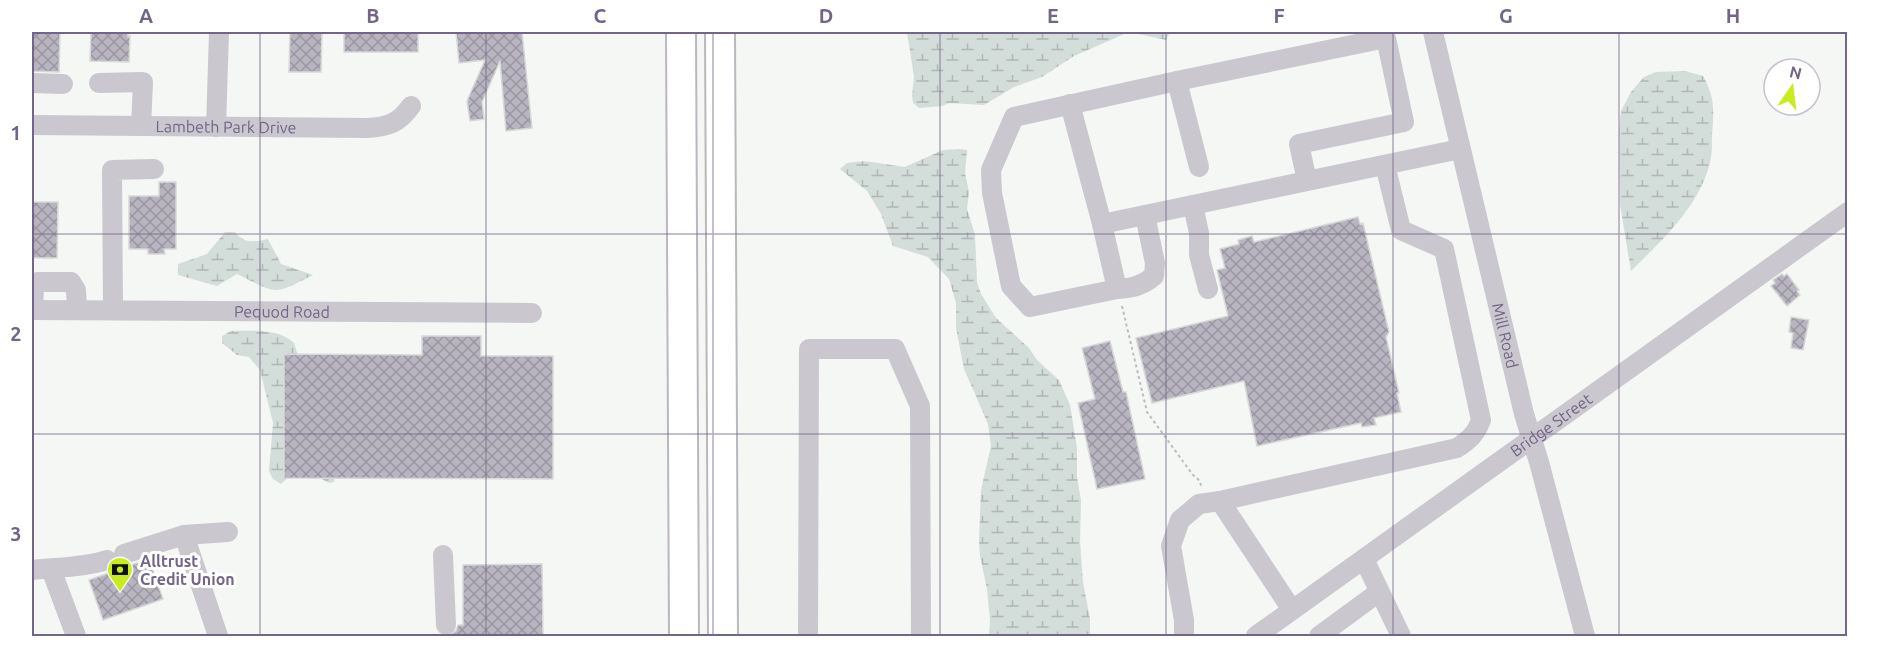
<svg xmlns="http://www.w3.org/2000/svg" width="1879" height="668" viewBox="0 0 1879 668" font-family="Ubuntu,sans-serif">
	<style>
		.wetland { fill: url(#wetland-marsh) }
		.building { fill: url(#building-cross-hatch); stroke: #d7d9d7; stroke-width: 1.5 }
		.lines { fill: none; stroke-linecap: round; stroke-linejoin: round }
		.highway-casing { stroke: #bab7be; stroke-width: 32 }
		.path { stroke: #bebcc2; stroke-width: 2; stroke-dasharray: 3 3; stroke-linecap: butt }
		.minor { stroke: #cac7ce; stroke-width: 20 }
		.highway { stroke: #fff; stroke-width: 28 }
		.grid { fill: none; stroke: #726587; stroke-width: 1.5; stroke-opacity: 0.55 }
		.labels { text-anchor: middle; stroke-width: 6; stroke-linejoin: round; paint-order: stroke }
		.street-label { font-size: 16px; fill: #726587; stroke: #fff }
		.poi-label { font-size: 16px; font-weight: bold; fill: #726587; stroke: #fff; text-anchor: start }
		.neatline { fill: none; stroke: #726587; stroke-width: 2 }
		.grid-label { font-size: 20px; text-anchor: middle; font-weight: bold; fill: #726587 }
	</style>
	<defs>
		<pattern id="wetland-marsh" width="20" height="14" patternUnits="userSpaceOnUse" patternTransform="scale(1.5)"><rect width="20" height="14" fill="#d3ddd9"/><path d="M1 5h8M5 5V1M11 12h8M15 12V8" fill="none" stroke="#b0b7b6"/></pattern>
		<pattern id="building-cross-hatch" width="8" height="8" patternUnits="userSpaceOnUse" patternTransform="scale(1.5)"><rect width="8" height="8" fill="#b8b4c0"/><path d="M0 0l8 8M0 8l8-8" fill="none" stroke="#9a96a2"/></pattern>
	</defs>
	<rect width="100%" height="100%" fill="#f4f7f4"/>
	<g class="wetland">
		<path d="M907 32H1170L1166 40 1129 32 1074 56 1042 77 1014 87 984 105 949 103 942 106 919 108 913 103 912 96 914 77Z"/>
		<path d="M1685 71 1703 76C1715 97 1714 111 1712 135 1712 144 1712 154 1710 163 1698 208 1663 239 1631 271L1620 204 1619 129 1621 111 1631 92 1644 77 1656 72Z"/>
		<path d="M959 149 967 150 965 173 969 192 967 209 975 235 977 282 981 294 996 318 1029 348 1037 360 1059 380 1070 405 1077 448V477L1081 501 1080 541 1083 582 1090 619V636H989L990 620 987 589 980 556 979 541 981 490 991 446 988 424 964 369 956 328V303L949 279 928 257 893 246 881 214 867 191 840 169 847 163 864 161 905 167 943 150Z"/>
		<path d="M225 232H235C244 244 254 242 268 239L281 264 313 275C272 296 278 294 237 274L217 286 178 275V264L207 254Z"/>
		<path d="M231 331C252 331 278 328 294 343L335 474 334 482 329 483 311 473H293L281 484 273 479 269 471 273 423 260 370 249 357 237 355 222 343V336Z"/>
	</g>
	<g class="building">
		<path d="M32 32H60L59 72 32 71Z"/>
		<path d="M91 32H128V37L130 36 129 62 90 61Z"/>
		<path d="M290 32H322L321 72H289Z"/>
		<rect x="344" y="32" width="74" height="20"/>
		<path d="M456 32H522L532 128 506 131 500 61 482 102 484 119 470 121 467 101 485 60 459 63Z"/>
		<path d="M159 182H176V249H164L165 254H148V249H129V196H159Z"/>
		<path d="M32 202H58L57 258H32Z"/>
		<path d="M1358 217 1360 224 1363 223 1389 332 1386 337 1399 393H1397L1401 412 1374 418 1376 425 1362 427 1361 423 1257 446 1244 381 1152 403 1136 338 1228 316 1217 270 1225 268 1220 249 1239 244 1238 240 1252 236 1254 242Z"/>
		<path d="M1782 274 1784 276 1787 274 1799 290 1797 291 1800 295 1787 306 1771 286 1775 283 1773 280Z"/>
		<path d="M1791 317 1809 320 1803 350 1791 348 1793 333 1789 332Z"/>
		<path d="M422 336H481V356H553V479L284 478V354L422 355Z"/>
		<path d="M1110 341 1123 392H1126L1145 479 1097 489 1078 403 1095 399 1082 348Z"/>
		<path d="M149 559 163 599 103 620 89 580 111 572 118 564 128 566Z"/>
		<path d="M542 564 543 636H448L456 631 458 625H463V565Z"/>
	</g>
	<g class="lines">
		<defs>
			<g id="highway">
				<path d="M681 32 684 636"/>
				<path d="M720 32 723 636"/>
			</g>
		</defs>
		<use href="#highway" class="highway-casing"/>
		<path class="path" d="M1122 306 1147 412 1193 475 1200 481 1201 486"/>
		<g class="minor">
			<path id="s1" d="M1433 32 1524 414 1539 462 1585 636"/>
			<path d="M1177 81 1199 167"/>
			<path d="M32 83 63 84"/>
			<path d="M99 83 143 82 141 126"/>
			<path d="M1070 104 1102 224"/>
			<path id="s2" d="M32 125 367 128C388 127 399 123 411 106"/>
			<path d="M216 127 219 32"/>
			<path d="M1307 181 1299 144 1404 122 1386 38 1177 81 1014 117 991 170 992 193 1011 286 1030 307 1117 289 1102 224 1460 149"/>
			<path d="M1193 205 1199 233V255L1208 289"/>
			<path d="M1117 289C1132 288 1142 286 1154 276L1155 263 1145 215"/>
			<path id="s3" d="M32 310 532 313"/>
			<path d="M33 310 34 289 38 282H71L76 290 77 310"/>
			<path d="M113 310 112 170 154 169"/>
			<path d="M184 535 218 636"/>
			<path d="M124 554 184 535 228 532"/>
			<path d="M443 555 446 625"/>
			<path d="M1364 559 1401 636"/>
			<path d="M51 569 76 636"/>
			<path d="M32 570C57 567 82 568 107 560"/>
			<path d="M1292 610 1220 501 1457 448C1469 440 1476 434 1481 420L1444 249 1401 230 1385 165"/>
			<path d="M808 636 809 349H895L920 406 921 636"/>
			<path d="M1184 636V620L1171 546 1180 520 1199 504 1220 501"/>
			<path id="s4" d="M1256 636 1848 212"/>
			<path d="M1319 636 1379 592"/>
		</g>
		<use href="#highway" class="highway"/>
	</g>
	<path class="grid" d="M260 32V636M486 32V636M713 32V636M940 32V636M1166 32V636M1393 32V636M1619 32V636M32 234H1848M32 434H1848"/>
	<defs>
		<symbol id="bank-pin" viewBox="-11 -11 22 30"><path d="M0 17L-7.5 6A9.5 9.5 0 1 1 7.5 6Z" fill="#c7ec20" stroke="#fff"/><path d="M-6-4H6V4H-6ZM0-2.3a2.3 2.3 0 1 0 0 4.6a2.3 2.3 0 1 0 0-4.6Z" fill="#111"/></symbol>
	</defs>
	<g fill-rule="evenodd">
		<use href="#bank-pin" x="105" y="555" width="30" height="40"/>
	</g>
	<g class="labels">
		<g class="street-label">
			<text dy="6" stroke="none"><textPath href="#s2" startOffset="194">Lambeth Park Drive</textPath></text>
			<text dy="6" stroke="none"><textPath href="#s3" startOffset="250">Pequod Road</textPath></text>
			<text dy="6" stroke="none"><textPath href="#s1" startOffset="312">Mill Road</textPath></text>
			<text dy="6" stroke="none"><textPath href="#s4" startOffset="363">Bridge Street</textPath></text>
		</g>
		<g class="poi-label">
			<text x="140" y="567">Alltrust<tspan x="140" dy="18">Credit Union</tspan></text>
		</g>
	</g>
	<rect width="1879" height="668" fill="none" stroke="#ffffff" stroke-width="66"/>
	<g transform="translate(1792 87) rotate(14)"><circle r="28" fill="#ffffff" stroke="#c7c1cf" stroke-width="1.5"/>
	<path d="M0-4.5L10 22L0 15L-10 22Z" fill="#c7ec20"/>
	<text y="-9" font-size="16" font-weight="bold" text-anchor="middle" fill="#726587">N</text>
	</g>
	<rect x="33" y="33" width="1813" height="602" class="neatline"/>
	<g class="grid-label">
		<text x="146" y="23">A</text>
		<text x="373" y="23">B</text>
		<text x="600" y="23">C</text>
		<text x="826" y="23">D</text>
		<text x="1053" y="23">E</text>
		<text x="1279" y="23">F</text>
		<text x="1506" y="23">G</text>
		<text x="1733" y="23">H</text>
		<text x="16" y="140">1</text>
		<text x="16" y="341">2</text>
		<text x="16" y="541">3</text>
	</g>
</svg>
